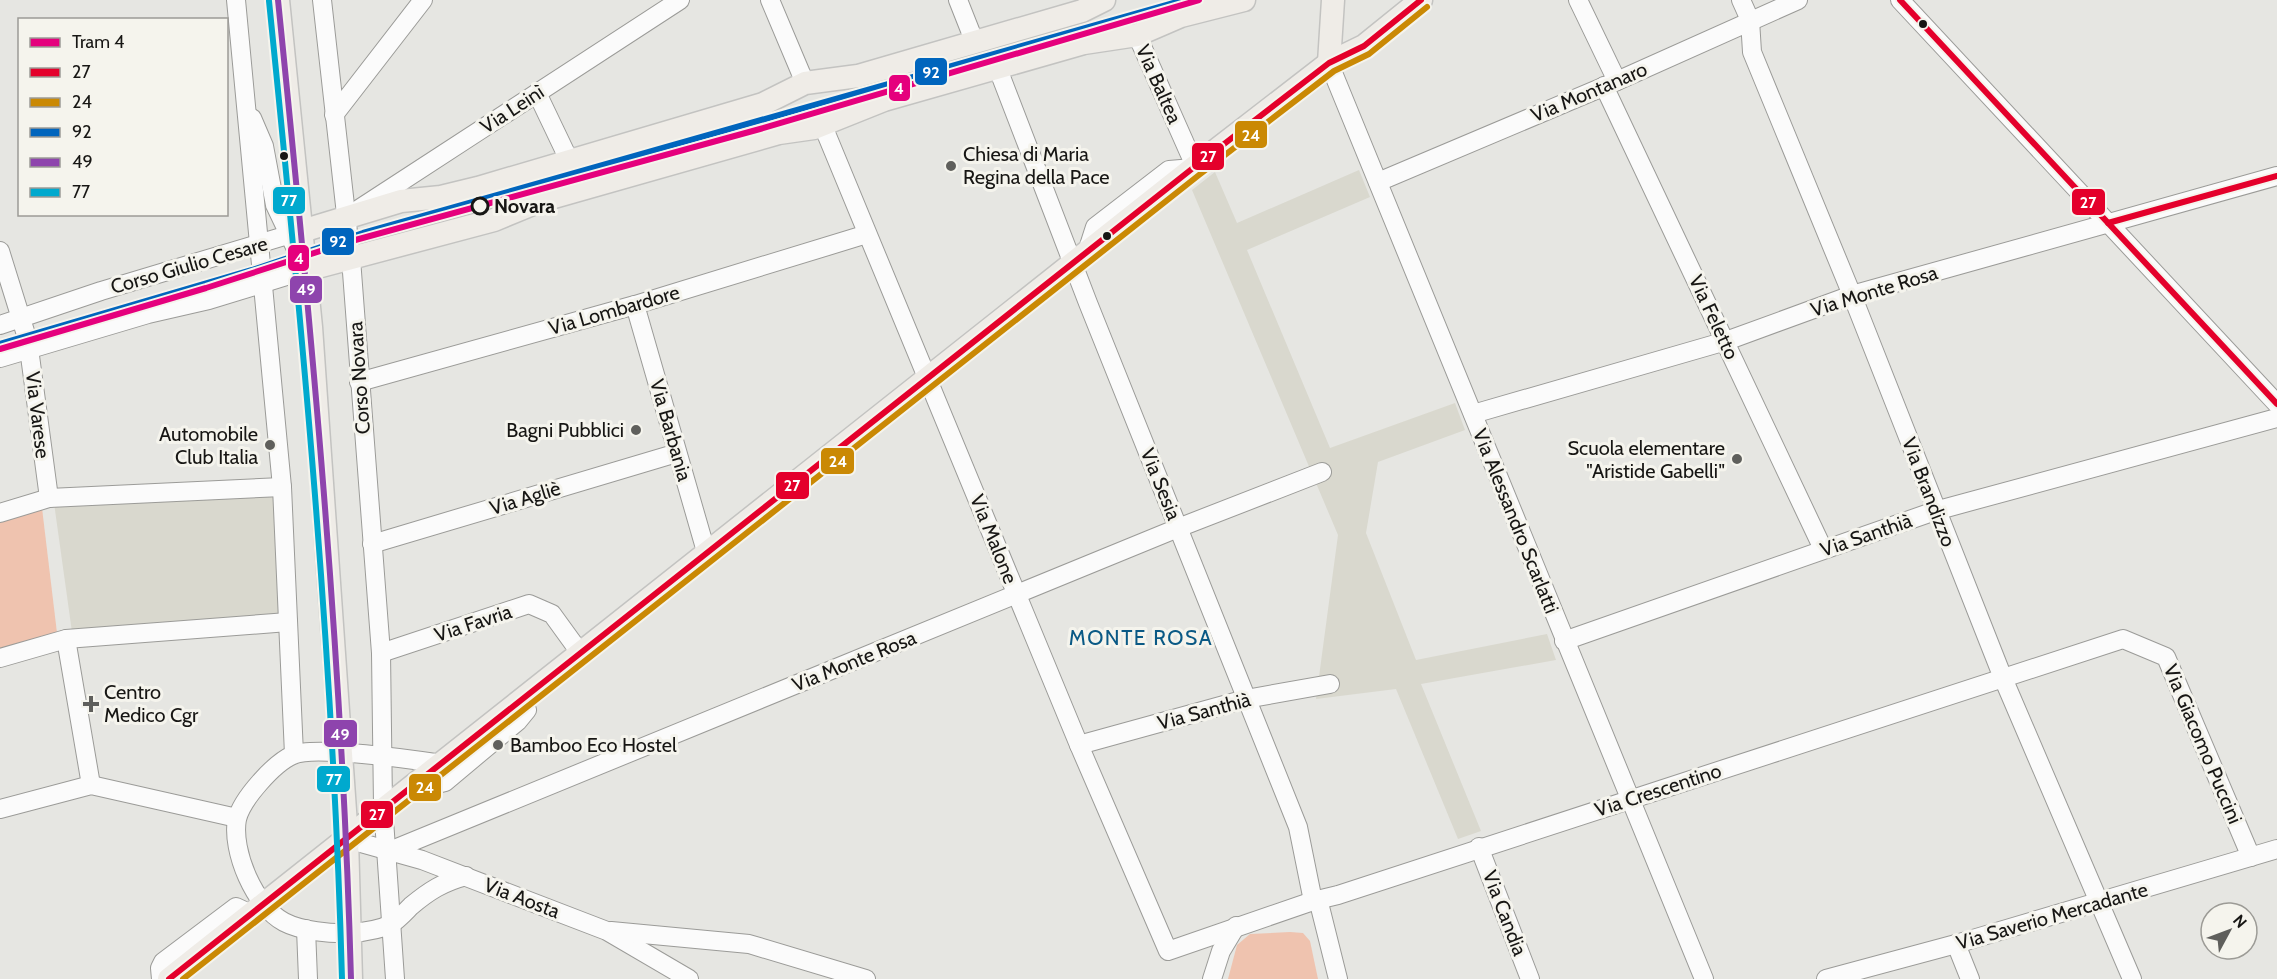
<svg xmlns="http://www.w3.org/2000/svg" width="2277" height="979" viewBox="0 0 2277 979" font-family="Cabin,sans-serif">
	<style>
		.built { fill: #d9d8ce }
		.green { fill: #efc3af }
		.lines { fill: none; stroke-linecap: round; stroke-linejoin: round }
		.minor-casing { stroke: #9b9b98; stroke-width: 20 }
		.major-casing { stroke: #c3c3c1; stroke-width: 25 }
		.minor { stroke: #fbfbfb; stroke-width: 18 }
		.major { stroke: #efece7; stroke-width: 22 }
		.bus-1-casing { stroke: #f5f4ed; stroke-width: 10 }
		.bus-2-casing { stroke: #f5f4ed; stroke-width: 10 }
		.bus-3-casing { stroke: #f5f4ed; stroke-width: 10 }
		.bus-4-casing { stroke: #f5f4ed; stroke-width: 10 }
		.bus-5-casing { stroke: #f5f4ed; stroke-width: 10 }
		.bus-1 { stroke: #e4002b; stroke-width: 6 }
		.bus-2 { stroke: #ca8904; stroke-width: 6 }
		.bus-3 { stroke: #0065bd; stroke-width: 6 }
		.bus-4 { stroke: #8e44ad; stroke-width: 6 }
		.bus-5 { stroke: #00a9ce; stroke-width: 6 }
		.tram-1-casing { stroke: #f5f4ed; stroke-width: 10 }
		.tram-1 { stroke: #e5007d; stroke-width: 6 }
		.bus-dot { fill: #171614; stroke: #f5f4ed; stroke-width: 2 }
		.poi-dot { fill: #5f5f5c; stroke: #f5f4ed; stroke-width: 2 }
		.stop-dot { fill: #f5f4ed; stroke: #171614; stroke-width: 3 }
		.labels { text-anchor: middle; stroke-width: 6; stroke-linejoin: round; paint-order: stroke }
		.street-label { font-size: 20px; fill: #171614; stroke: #f5f4ed }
		.poi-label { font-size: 20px; fill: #171614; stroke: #f5f4ed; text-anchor: start }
		.stop-label { font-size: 20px; font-weight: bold; fill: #171614; stroke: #f5f4ed; text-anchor: start }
		.neighbourhood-label { font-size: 21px; letter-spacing: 1.5px; fill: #0a5985; stroke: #f5f4ed }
		.line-badge { stroke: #f5f4ed; stroke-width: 2 }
		.badge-label { font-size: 16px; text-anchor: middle; font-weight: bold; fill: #fff }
	</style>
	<rect width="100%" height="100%" fill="#e6e6e2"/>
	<g class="built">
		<path d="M1359 170 1370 197 1247 250 1330 448 1455 403 1465 430 1378 462 1366 533 1416 660 1547 634 1556 660 1421 684 1481 831 1458 839 1396 689 1316 699 1338 535 1192 190 1215 172 1237 223Z"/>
		<path d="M276 491 283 618 72 632 54 503Z"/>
	</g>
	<g class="green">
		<path d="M42 508 57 633 0 650V521Z"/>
		<path d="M1290 932 1303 933 1310 941 1318 979H1228L1237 945 1250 934Z"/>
	</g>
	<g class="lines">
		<defs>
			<g id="minor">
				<path d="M236 0 282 487 294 754"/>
				<path d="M322 0 351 259 381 653 383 805 395 979"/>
				<path d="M770 0 805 83"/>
				<path d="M958 0 975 43"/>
				<path d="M1578 0 1617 81"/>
				<path d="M1741 0 1750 20 1752 52 1852 295 2003 678 2132 979"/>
				<path d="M1900 0 2277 404"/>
				<path d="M1137 35 1195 166"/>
				<path d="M1329 63 1704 979"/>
				<path d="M998 69 1088 303 1298 827 1313 901"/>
				<path d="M1604 86 1823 549"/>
				<path d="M537 93 569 160"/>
				<path d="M334 115 423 0"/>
				<path d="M823 126 1079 745 1168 951 1313 901 1338 895 2123 639 2166 657 2251 857"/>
				<path d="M1378 182 1617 81 1798 0"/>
				<path d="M359 209 680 0"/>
				<path d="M0 251 28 341 49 498"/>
				<path d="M1086 255 1095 227 1169 170 1193 168"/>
				<path d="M635 305 707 555"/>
				<path d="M0 325 101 291 298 232"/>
				<path d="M0 358 148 314 209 300 306 270 275 205 264 146 252 118"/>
				<path d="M359 382 635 305 867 234"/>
				<path d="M1473 414 1726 341 1852 295 2277 176"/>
				<path d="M0 513 49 498 282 487"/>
				<path d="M372 544 677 453"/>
				<path d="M66 639 91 785"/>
				<path d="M1564 641 1935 511 2277 418"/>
				<path d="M381 653 529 604 552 614 581 654"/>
				<path d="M0 658 66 639 288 622"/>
				<path d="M1079 745 1246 699 1330 684"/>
				<path d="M442 764C416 760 313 745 293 755 274 763 242 799 237 819 231 851 255 907 284 922 301 931 331 934 351 933 364 932 379 930 391 924 398 920 405 912 411 906 429 891 443 882 466 876"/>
				<path d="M419 782 429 786 445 782 518 721 527 710 523 700"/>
				<path d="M0 809 91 785 237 818"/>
				<path d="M347 839 422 860 607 931 689 979"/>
				<path d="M1479 847 1530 979"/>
				<path d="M387 852 1178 528 1322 472"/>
				<path d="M1318 899 1338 979"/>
				<path d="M306 929 308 979"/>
				<path d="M611 931 749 944 866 979"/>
				<path d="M1956 944 1970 979"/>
				<path d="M161 979 160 968 163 962 236 907 251 914"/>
				<path d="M1212 979 1221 951 1236 926"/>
				<path d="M1826 979 1956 944 2277 849"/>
			</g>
			<g id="major">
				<path d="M278 0 311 327 347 839 351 979"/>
				<path d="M1329 63 1333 0"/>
				<path d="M302 231 401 201 441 197 478 188 763 104 805 83 858 76 1082 11 1104 0"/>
				<path d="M306 270 494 220 540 201 779 133 814 128 884 100 1084 43 1137 35 1181 16 1244 0"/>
				<path d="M169 979 1193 168 1329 63 1364 46 1421 0"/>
			</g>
		</defs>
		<use href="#minor" class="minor-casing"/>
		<use href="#major" class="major-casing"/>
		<use href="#minor" class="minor"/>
		<use href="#major" class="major"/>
		<defs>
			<g id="bus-1">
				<path d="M1900 0 2277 404"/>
				<path d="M2108 223 2277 176"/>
				<path d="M169 979 1193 168 1329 63 1364 46 1421 0"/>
			</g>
			<path id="bus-2" d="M183 979 1199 175 1334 71 1369 54 1427 7"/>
			<path id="bus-3" d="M0 344 252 270 363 233 1184 0"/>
			<path id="bus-4" d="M278 0C311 325 342 652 351 979"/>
			<path id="bus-5" d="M269 1C302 326 333 652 342 979"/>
		</defs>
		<use href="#bus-1" class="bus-1-casing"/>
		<use href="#bus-2" class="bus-2-casing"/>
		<use href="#bus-3" class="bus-3-casing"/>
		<use href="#bus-4" class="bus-4-casing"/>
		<use href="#bus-5" class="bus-5-casing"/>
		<use href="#bus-1" class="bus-1"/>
		<use href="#bus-2" class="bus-2"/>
		<use href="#bus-3" class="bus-3"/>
		<use href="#bus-4" class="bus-4"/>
		<use href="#bus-5" class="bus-5"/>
		<defs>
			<path id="tram-1" d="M0 349 206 288 348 242 760 129 1199 0"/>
		</defs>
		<use href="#tram-1" class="tram-1-casing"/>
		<use href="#tram-1" class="tram-1"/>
	</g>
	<g class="bus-dot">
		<circle cx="1923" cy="24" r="5"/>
		<circle cx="284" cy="156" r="5"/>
		<circle cx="1107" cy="236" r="5"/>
	</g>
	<g class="poi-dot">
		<circle cx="951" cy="166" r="6"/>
		<circle cx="636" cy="430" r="6"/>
		<circle cx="270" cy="445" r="6"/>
		<circle cx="1737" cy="459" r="6"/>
		<path d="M88 695h6v6h6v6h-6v6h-6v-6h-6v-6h6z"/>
		<circle cx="498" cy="745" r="6"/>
	</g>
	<circle class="stop-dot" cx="480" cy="206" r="8"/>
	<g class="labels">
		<g class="street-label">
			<text transform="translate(1159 84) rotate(66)" y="7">Via Baltea</text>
			<text transform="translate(1589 92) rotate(-23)" y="7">Via Montanaro</text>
			<text transform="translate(512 109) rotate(-33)" y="7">Via Leinì</text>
			<text transform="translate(189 265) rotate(-16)" y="7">Corso Giulio Cesare</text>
			<text transform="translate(1874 291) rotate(-17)" y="7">Via Monte Rosa</text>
			<text transform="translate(614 310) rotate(-16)" y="7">Via Lombardore</text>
			<text transform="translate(1714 317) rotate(65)" y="7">Via Feletto</text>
			<text transform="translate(359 378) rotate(-94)" y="7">Corso Novara</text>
			<text transform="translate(38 415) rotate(83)" y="7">Via Varese</text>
			<text transform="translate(671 430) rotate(74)" y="7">Via Barbania</text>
			<text transform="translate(1161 484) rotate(68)" y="7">Via Sesia</text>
			<text transform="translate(1929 492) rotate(69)" y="7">Via Brandizzo</text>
			<text transform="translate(525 498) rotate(-17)" y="7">Via Agliè</text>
			<text transform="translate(1516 521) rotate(68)" y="7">Via Alessandro Scarlatti</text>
			<text transform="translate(1866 535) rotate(-19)" y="7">Via Santhià</text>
			<text transform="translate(994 539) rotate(68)" y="7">Via Malone</text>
			<text transform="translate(473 623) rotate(-18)" y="7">Via Favria</text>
			<text transform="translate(854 661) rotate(-22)" y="7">Via Monte Rosa</text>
			<text transform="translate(1204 711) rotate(-15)" y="7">Via Santhià</text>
			<text transform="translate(2203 744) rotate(67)" y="7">Via Giacomo Puccini</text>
			<text transform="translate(1658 790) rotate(-18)" y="7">Via Crescentino</text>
			<text transform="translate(522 898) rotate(21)" y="7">Via Aosta</text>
			<text transform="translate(1505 913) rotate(69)" y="7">Via Candia</text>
			<text transform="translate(2052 916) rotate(-16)" y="7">Via Saverio Mercadante</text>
		</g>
		<g class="poi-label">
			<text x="963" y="161">Chiesa di Maria<tspan x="963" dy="23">Regina della Pace</tspan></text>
			<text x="624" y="437" text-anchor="end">Bagni Pubblici</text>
			<text x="258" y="441" text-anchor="end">Automobile<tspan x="258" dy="23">Club Italia</tspan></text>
			<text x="1725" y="455" text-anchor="end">Scuola elementare<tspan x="1725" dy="23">"Aristide Gabelli"</tspan></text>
			<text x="104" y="699">Centro<tspan x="104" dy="23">Medico Cgr</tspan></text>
			<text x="510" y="752">Bamboo Eco Hostel</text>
		</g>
		<g class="stop-label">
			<text x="494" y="213">Novara</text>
		</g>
		<g class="neighbourhood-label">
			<text x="1141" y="645">MONTE ROSA</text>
		</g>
	</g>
	<g class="line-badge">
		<rect x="914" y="57" width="34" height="29" rx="6" fill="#0065bd"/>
		<rect x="888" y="74" width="23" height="28" rx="6" fill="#e5007d"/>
		<rect x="1234" y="120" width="34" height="29" rx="6" fill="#ca8904"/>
		<rect x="1191" y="142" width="34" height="29" rx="6" fill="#e4002b"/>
		<rect x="272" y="186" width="34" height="29" rx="6" fill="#00a9ce"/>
		<rect x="2071" y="188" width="35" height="28" rx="6" fill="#e4002b"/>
		<rect x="321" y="227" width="34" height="29" rx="6" fill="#0065bd"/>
		<rect x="287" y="244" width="23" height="28" rx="6" fill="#e5007d"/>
		<rect x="289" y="275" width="34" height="29" rx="6" fill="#8e44ad"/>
		<rect x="820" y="447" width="35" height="28" rx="6" fill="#ca8904"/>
		<rect x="775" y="471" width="35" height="29" rx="6" fill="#e4002b"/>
		<rect x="323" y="719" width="35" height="29" rx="6" fill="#8e44ad"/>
		<rect x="316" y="765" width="35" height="28" rx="6" fill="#00a9ce"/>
		<rect x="408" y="773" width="34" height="29" rx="6" fill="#ca8904"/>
		<rect x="360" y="800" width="34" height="29" rx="6" fill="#e4002b"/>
	</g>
	<g class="badge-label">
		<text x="931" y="78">92</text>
		<text x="899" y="94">4</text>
		<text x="1251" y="141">24</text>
		<text x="1208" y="162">27</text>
		<text x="289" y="206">77</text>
		<text x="2088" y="208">27</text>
		<text x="338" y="247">92</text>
		<text x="299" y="264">4</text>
		<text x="306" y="295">49</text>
		<text x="838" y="467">24</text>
		<text x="792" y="491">27</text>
		<text x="340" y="740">49</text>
		<text x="334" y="785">77</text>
		<text x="425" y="793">24</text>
		<text x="377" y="820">27</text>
	</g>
	<rect x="18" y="18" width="210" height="198" fill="#f5f4ed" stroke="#9c9b96" stroke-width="1.5"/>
	<rect x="30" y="38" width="30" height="9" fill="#e5007d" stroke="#9c9b96" stroke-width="1.5"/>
	<text x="72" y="48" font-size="18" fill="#171614">Tram 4</text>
	<rect x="30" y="68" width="30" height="9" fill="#e4002b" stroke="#9c9b96" stroke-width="1.5"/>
	<text x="72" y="78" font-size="18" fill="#171614">27</text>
	<rect x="30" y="98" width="30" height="9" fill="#ca8904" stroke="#9c9b96" stroke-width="1.5"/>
	<text x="72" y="108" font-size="18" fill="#171614">24</text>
	<rect x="30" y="128" width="30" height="9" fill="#0065bd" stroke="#9c9b96" stroke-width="1.5"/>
	<text x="72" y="138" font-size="18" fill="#171614">92</text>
	<rect x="30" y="158" width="30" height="9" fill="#8e44ad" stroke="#9c9b96" stroke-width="1.5"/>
	<text x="72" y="168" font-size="18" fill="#171614">49</text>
	<rect x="30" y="188" width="30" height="9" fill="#00a9ce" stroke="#9c9b96" stroke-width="1.5"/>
	<text x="72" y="198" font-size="18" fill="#171614">77</text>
	<g transform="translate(2229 931) rotate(49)"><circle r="28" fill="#f5f4ed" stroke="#9c9b96" stroke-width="1.5"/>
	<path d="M0-4.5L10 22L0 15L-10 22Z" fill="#5f5f5c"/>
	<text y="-9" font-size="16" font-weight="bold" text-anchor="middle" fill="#171614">N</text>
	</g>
</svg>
